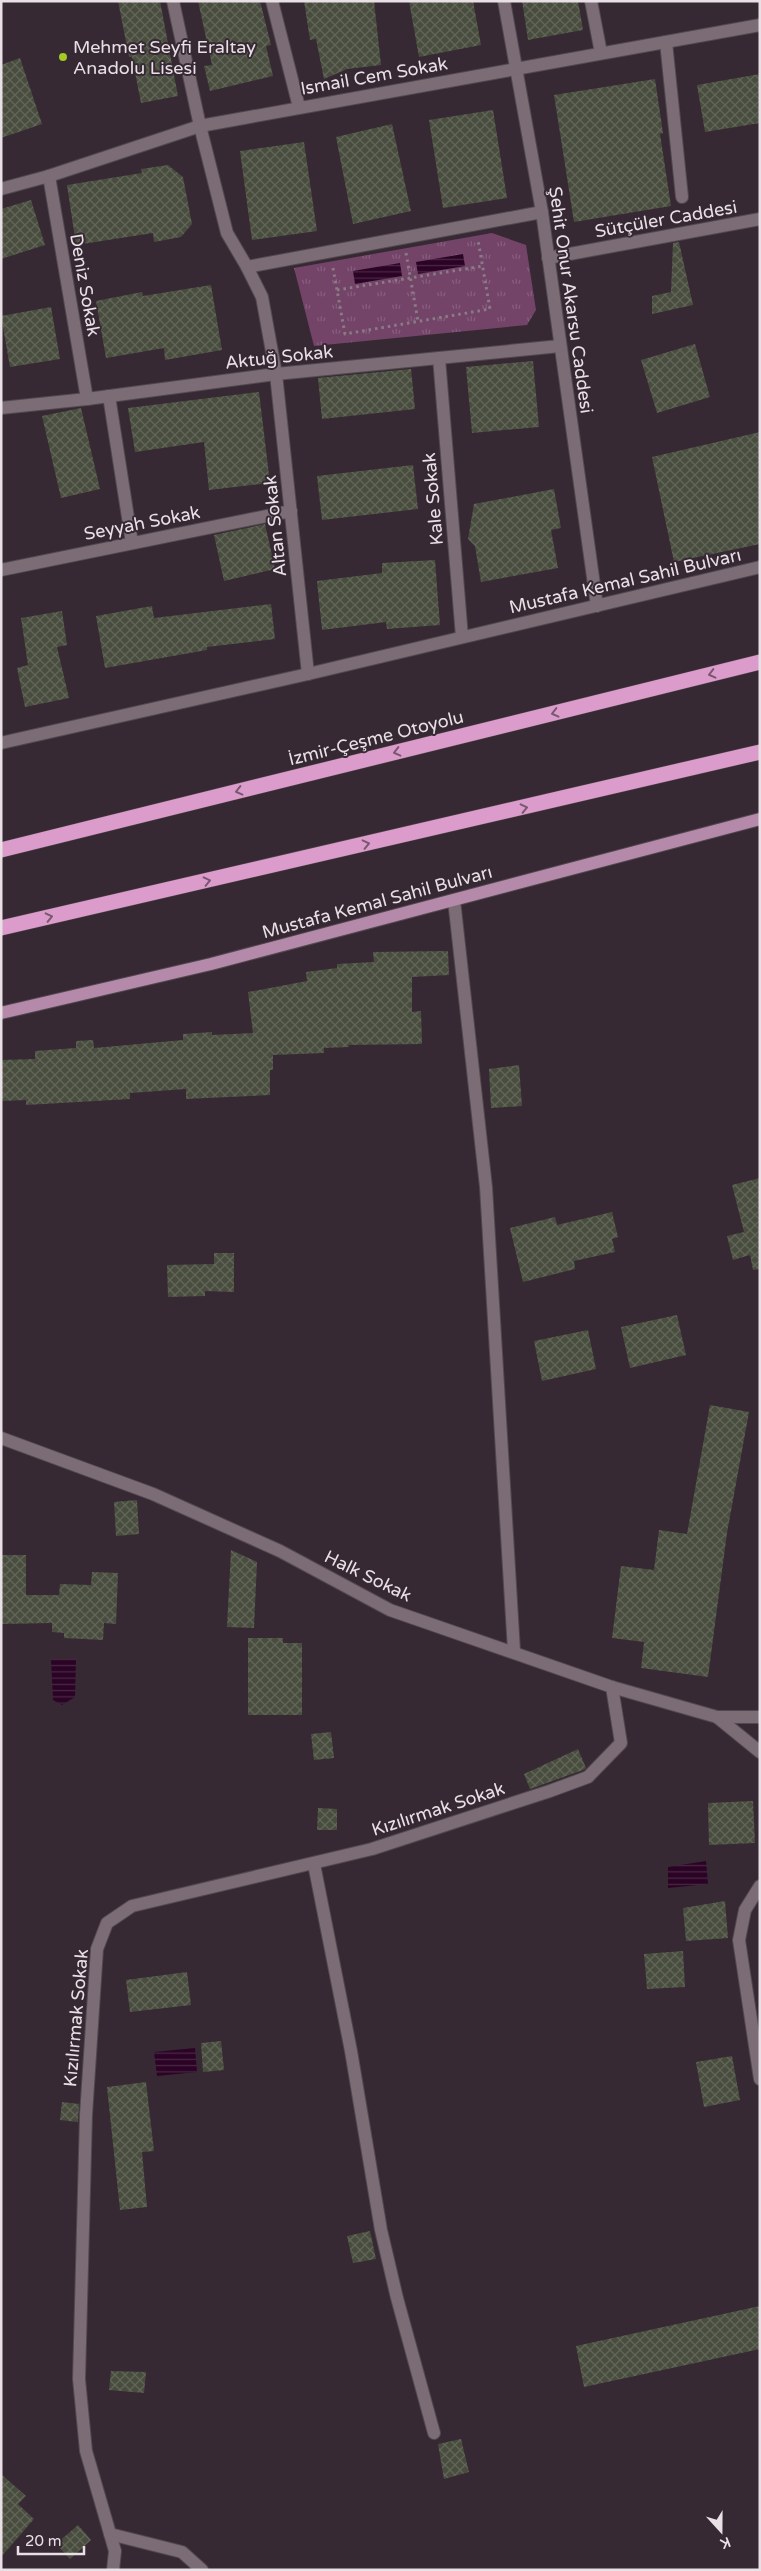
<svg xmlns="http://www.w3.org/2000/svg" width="761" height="2571" viewBox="0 0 761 2571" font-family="'Varela Round',sans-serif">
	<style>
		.grass { fill: url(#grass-tufts) }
		.water { fill: url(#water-rules) }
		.building { fill: url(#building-cross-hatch) }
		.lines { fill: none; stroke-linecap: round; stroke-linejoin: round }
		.minor-casing { stroke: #52484f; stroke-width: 14 }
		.major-casing { stroke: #52484f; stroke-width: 14 }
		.highway-casing { stroke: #52484f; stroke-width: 16 }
		.path { stroke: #887c85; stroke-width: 3; stroke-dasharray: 2.5 4; stroke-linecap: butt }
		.minor { stroke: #7b6c76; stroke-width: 12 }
		.major { stroke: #b589a9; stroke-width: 12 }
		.highway { stroke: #dc9ccb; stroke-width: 15 }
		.oneway { stroke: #785770 }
		.poi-dot { fill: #a4c824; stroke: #362933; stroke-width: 2 }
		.labels { text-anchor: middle; stroke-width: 4; stroke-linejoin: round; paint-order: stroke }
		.poi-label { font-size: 18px; fill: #e9e0e6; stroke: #362933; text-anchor: start }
		.street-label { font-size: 18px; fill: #e9e0e6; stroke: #362933 }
	</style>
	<defs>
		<pattern id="grass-tufts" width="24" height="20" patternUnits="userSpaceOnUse" patternTransform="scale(1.25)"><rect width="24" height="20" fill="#734368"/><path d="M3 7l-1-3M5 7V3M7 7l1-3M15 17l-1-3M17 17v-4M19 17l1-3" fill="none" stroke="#875e7e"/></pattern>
		<pattern id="water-rules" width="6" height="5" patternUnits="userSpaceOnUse" patternTransform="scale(1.25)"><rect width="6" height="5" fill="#2b0325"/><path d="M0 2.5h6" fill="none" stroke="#4a2745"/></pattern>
		<pattern id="building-cross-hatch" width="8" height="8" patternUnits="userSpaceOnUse" patternTransform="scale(1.25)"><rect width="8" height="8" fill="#484d3e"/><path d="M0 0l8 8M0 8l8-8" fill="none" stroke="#62665a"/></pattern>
	</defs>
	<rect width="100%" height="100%" fill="#362933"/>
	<path class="grass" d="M492 233 526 245 536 310 527 325 314 346 294 268Z"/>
	<g class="water">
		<path d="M463 254 465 266 418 274 416 262Z"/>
		<path d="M400 263 402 276 355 284 353 271Z"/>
		<path d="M51 1659H76L75 1697 62 1705 53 1700Z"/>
		<path d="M706 1861 708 1884 668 1888V1867Z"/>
		<path d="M195 2048 197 2072 157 2076 154 2052Z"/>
	</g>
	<g class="building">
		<path d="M118 1H160L178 96 141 103 132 57H129Z"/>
		<path d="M198 1H260L271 45 266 46 273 76 210 91 204 66 212 65Z"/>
		<path d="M304 1H374L381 65 347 69 324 79 316 39 310 40Z"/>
		<path d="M409 1H473L481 45 419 57Z"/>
		<path d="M522 1H578L583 30 528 40Z"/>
		<path d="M20 58 42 124 1 138V65Z"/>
		<path d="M760 74V123L705 132 697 85Z"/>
		<path d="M655 79 663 133 660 134 671 206 574 222 554 95Z"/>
		<path d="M493 110 507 198 443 208 429 120Z"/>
		<path d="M392 124 411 211 353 224 336 137Z"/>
		<path d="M304 142 317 231 252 240 240 151Z"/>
		<path d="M168 165 183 177 192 224 181 237 154 242 153 233 76 245 67 185 142 173 141 169Z"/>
		<path d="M31 200 45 245 1 259V209Z"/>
		<path d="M679 242 693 305 652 314V296L671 292 673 243Z"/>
		<path d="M211 285 222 350 165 360 164 348 106 358 96 301 142 292 143 296Z"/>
		<path d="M51 307 60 359 10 367 1 316Z"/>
		<path d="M695 344 710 397 657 413 641 360Z"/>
		<path d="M533 361 539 427 472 433 466 367Z"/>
		<path d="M411 369 415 409 322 419 318 378Z"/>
		<path d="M259 392 270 483 209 490 204 442 135 452 128 408Z"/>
		<path d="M81 408 100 489 61 498 42 416Z"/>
		<path d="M760 432V544L674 562 652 457Z"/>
		<path d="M413 465 418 509 322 520 317 476Z"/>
		<path d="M554 489 561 528 551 530 558 568 481 582 475 546 468 539 474 504Z"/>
		<path d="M265 524 275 569 224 581 214 535Z"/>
		<path d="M435 560 440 625 387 629 386 622 322 630 317 581 382 573V563Z"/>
		<path d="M271 604 275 639 207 647V650L105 668 96 616 152 606 154 618Z"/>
		<path d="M62 611 67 645 57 647 69 698 25 707 17 668 28 665 21 618Z"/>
		<path d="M448 951 449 975 412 977V1012L421 1011 422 1044 348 1045 349 1047 324 1048V1053L273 1055V1070H270V1095L186 1099V1089L130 1093V1099L26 1105V1100L1 1101V1060L35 1059V1051L76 1048V1041L93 1040 94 1048 183 1040V1034L212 1032V1035L253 1033 248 992 307 981 306 972 337 968V964L374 962 373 952Z"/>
		<path d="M519 1065 522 1106 491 1108 489 1069Z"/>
		<path d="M760 1178V1269L753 1270 750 1255 733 1260 727 1236 744 1232 732 1185Z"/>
		<path d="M612 1212 618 1237 612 1239 615 1252 574 1261 575 1269 523 1282 510 1228 555 1217 557 1225Z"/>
		<path d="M214 1253H234V1292L205 1291V1296L168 1297 167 1265 214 1264Z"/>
		<path d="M677 1315 686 1355 630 1368 621 1327Z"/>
		<path d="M588 1330 596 1369 542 1381 534 1341Z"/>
		<path d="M710 1405 749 1412 727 1533 708 1677 641 1668 644 1642 612 1638 621 1566 654 1570 659 1530 687 1534Z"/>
		<path d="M137 1500 139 1534 116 1536 114 1502Z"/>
		<path d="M231 1550 257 1562 254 1628 227 1627Z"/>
		<path d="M1 1555H26V1595H59L60 1584 91 1585 92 1572 118 1573 116 1624 104 1623 103 1640 64 1638V1633L52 1632V1623L1 1624Z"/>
		<path d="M248 1638H283V1643H302V1715H248Z"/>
		<path d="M331 1732 334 1758 314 1760 311 1734Z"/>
		<path d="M578 1749 586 1768 583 1770 530 1789 524 1774Z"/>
		<path d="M753 1801 755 1843 709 1845 708 1803Z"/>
		<path d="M318 1808 337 1809V1830H317Z"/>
		<path d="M725 1901 728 1938 686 1941 683 1908Z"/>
		<path d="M683 1951 685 1987 647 1989 644 1954Z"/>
		<path d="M187 1972 191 2005 130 2012 126 1980Z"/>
		<path d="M221 2041 224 2070 203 2072 201 2043Z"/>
		<path d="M732 2056 740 2100 704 2107 696 2062Z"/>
		<path d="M146 2082 154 2151 142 2152 147 2207 120 2210 107 2087Z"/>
		<path d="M62 2102 79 2104 78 2122 60 2120Z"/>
		<path d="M370 2231 376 2259 353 2263 347 2236Z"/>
		<path d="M760 2306V2349L584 2387 576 2346Z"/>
		<path d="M111 2371 146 2372 144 2393 109 2390Z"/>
		<path d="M461 2439 469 2472 444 2479 438 2444Z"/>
		<path d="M1 2474 26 2496 18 2504 34 2519 1 2557Z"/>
		<path d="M78 2525 91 2540 70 2559 56 2544Z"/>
	</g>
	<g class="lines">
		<defs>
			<g id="minor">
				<path d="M173 1 200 126 227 233 247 267 542 212"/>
				<path d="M272 1 299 107"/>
				<path d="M504 1 542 212 597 606"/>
				<path d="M591 1 601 53"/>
				<path d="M666 42 682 197"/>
				<path d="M49 176 87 399"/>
				<path d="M1 189 49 176 200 126 760 25"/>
				<path d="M548 258 760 219"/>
				<path d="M247 267 262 297 276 374 308 674"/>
				<path d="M439 358 462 637"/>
				<path d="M109 396 132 543"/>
				<path d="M1 408 87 399 276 374 560 346"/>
				<path d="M1 570 291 511"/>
				<path d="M1 743 308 674 760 567"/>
				<path d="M454 900 486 1187 514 1651"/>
				<path d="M1 1438 153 1494 280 1551 390 1610 612 1687 717 1717H760"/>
				<path d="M717 1717 760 1752"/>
				<path d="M314 1864 351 2051 381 2230 397 2298 434 2433"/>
				<path d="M760 1886 745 1910 739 1940 760 2079"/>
				<path d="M110 2534 182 2552 202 2570"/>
				<path d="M113 2570 115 2551 86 2451 79 2379 86 2115 97 1949 107 1923 132 1906 372 1849 550 1791 588 1777 621 1743 612 1687"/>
			</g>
			<path id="major" d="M1 1013 211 964 760 819"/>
			<g id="highway">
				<path d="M1 850 760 662"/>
				<path d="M1 928 760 752"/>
			</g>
		</defs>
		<use href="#minor" class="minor-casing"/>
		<use href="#major" class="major-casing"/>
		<use href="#highway" class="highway-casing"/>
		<g class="path">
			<path d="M406 253 418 321"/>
			<path d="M333 268 345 334 490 309 478 240"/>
			<path d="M337 290 483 266"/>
		</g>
		<use href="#minor" class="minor"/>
		<use href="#major" class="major"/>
		<use href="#highway" class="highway"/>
	</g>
	<defs><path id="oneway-chevron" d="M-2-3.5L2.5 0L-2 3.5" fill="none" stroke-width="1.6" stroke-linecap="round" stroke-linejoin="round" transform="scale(1.25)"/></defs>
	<g class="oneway">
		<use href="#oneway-chevron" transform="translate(712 674) rotate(166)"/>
		<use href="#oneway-chevron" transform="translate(555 713) rotate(166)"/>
		<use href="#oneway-chevron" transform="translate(397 752) rotate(166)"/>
		<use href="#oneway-chevron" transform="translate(239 791) rotate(166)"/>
		<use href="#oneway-chevron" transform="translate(524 808) rotate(-13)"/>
		<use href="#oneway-chevron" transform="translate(366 844) rotate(-13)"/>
		<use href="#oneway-chevron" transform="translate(207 881) rotate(-13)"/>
		<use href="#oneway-chevron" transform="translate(49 917) rotate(-13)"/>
	</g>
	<circle class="poi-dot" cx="63" cy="57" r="5"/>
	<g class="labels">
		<g class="poi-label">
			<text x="73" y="53">Mehmet Seyfi Eraltay<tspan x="73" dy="21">Anadolu Lisesi</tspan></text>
		</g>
		<g class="street-label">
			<text transform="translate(374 76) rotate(-10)" y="6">Ismail Cem Sokak</text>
			<text transform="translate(666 219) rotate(-10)" y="6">Sütçüler Caddesi</text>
			<text transform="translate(85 285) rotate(80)" y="6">Deniz Sokak</text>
			<text transform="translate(571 300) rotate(82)" y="6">Şehit Onur Akarsu Caddesi</text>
			<text transform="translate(279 357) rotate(-6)" y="6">Aktuğ Sokak</text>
			<text transform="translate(433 499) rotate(-95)" y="6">Kale Sokak</text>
			<text transform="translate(142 523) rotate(-11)" y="6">Seyyah Sokak</text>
			<text transform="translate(275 526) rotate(-96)" y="6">Altan Sokak</text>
			<text transform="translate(625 581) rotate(-13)" y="6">Mustafa Kemal Sahil Bulvarı</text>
			<text transform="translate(376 738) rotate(-14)" y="6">İzmir-Çeşme Otoyolu</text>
			<text transform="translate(377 902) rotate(-15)" y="6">Mustafa Kemal Sahil Bulvarı</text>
			<text transform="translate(368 1576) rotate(26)" y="6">Halk Sokak</text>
			<text transform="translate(438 1809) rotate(-18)" y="6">Kızılırmak Sokak</text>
			<text transform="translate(76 2018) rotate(-85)" y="6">Kızılırmak Sokak</text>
		</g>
	</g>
	<rect width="761" height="2571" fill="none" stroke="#e9e0e6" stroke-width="5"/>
	<g transform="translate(721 2531) rotate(159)" stroke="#362933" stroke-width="4" paint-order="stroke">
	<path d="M0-4L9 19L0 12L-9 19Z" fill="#e9e0e6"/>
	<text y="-8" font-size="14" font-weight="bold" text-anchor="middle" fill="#e9e0e6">K</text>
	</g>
	<path d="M18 2546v8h66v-8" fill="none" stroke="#e9e0e6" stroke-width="2.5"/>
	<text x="25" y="2546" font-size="15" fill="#e9e0e6" stroke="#362933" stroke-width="4" paint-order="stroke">20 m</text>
</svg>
